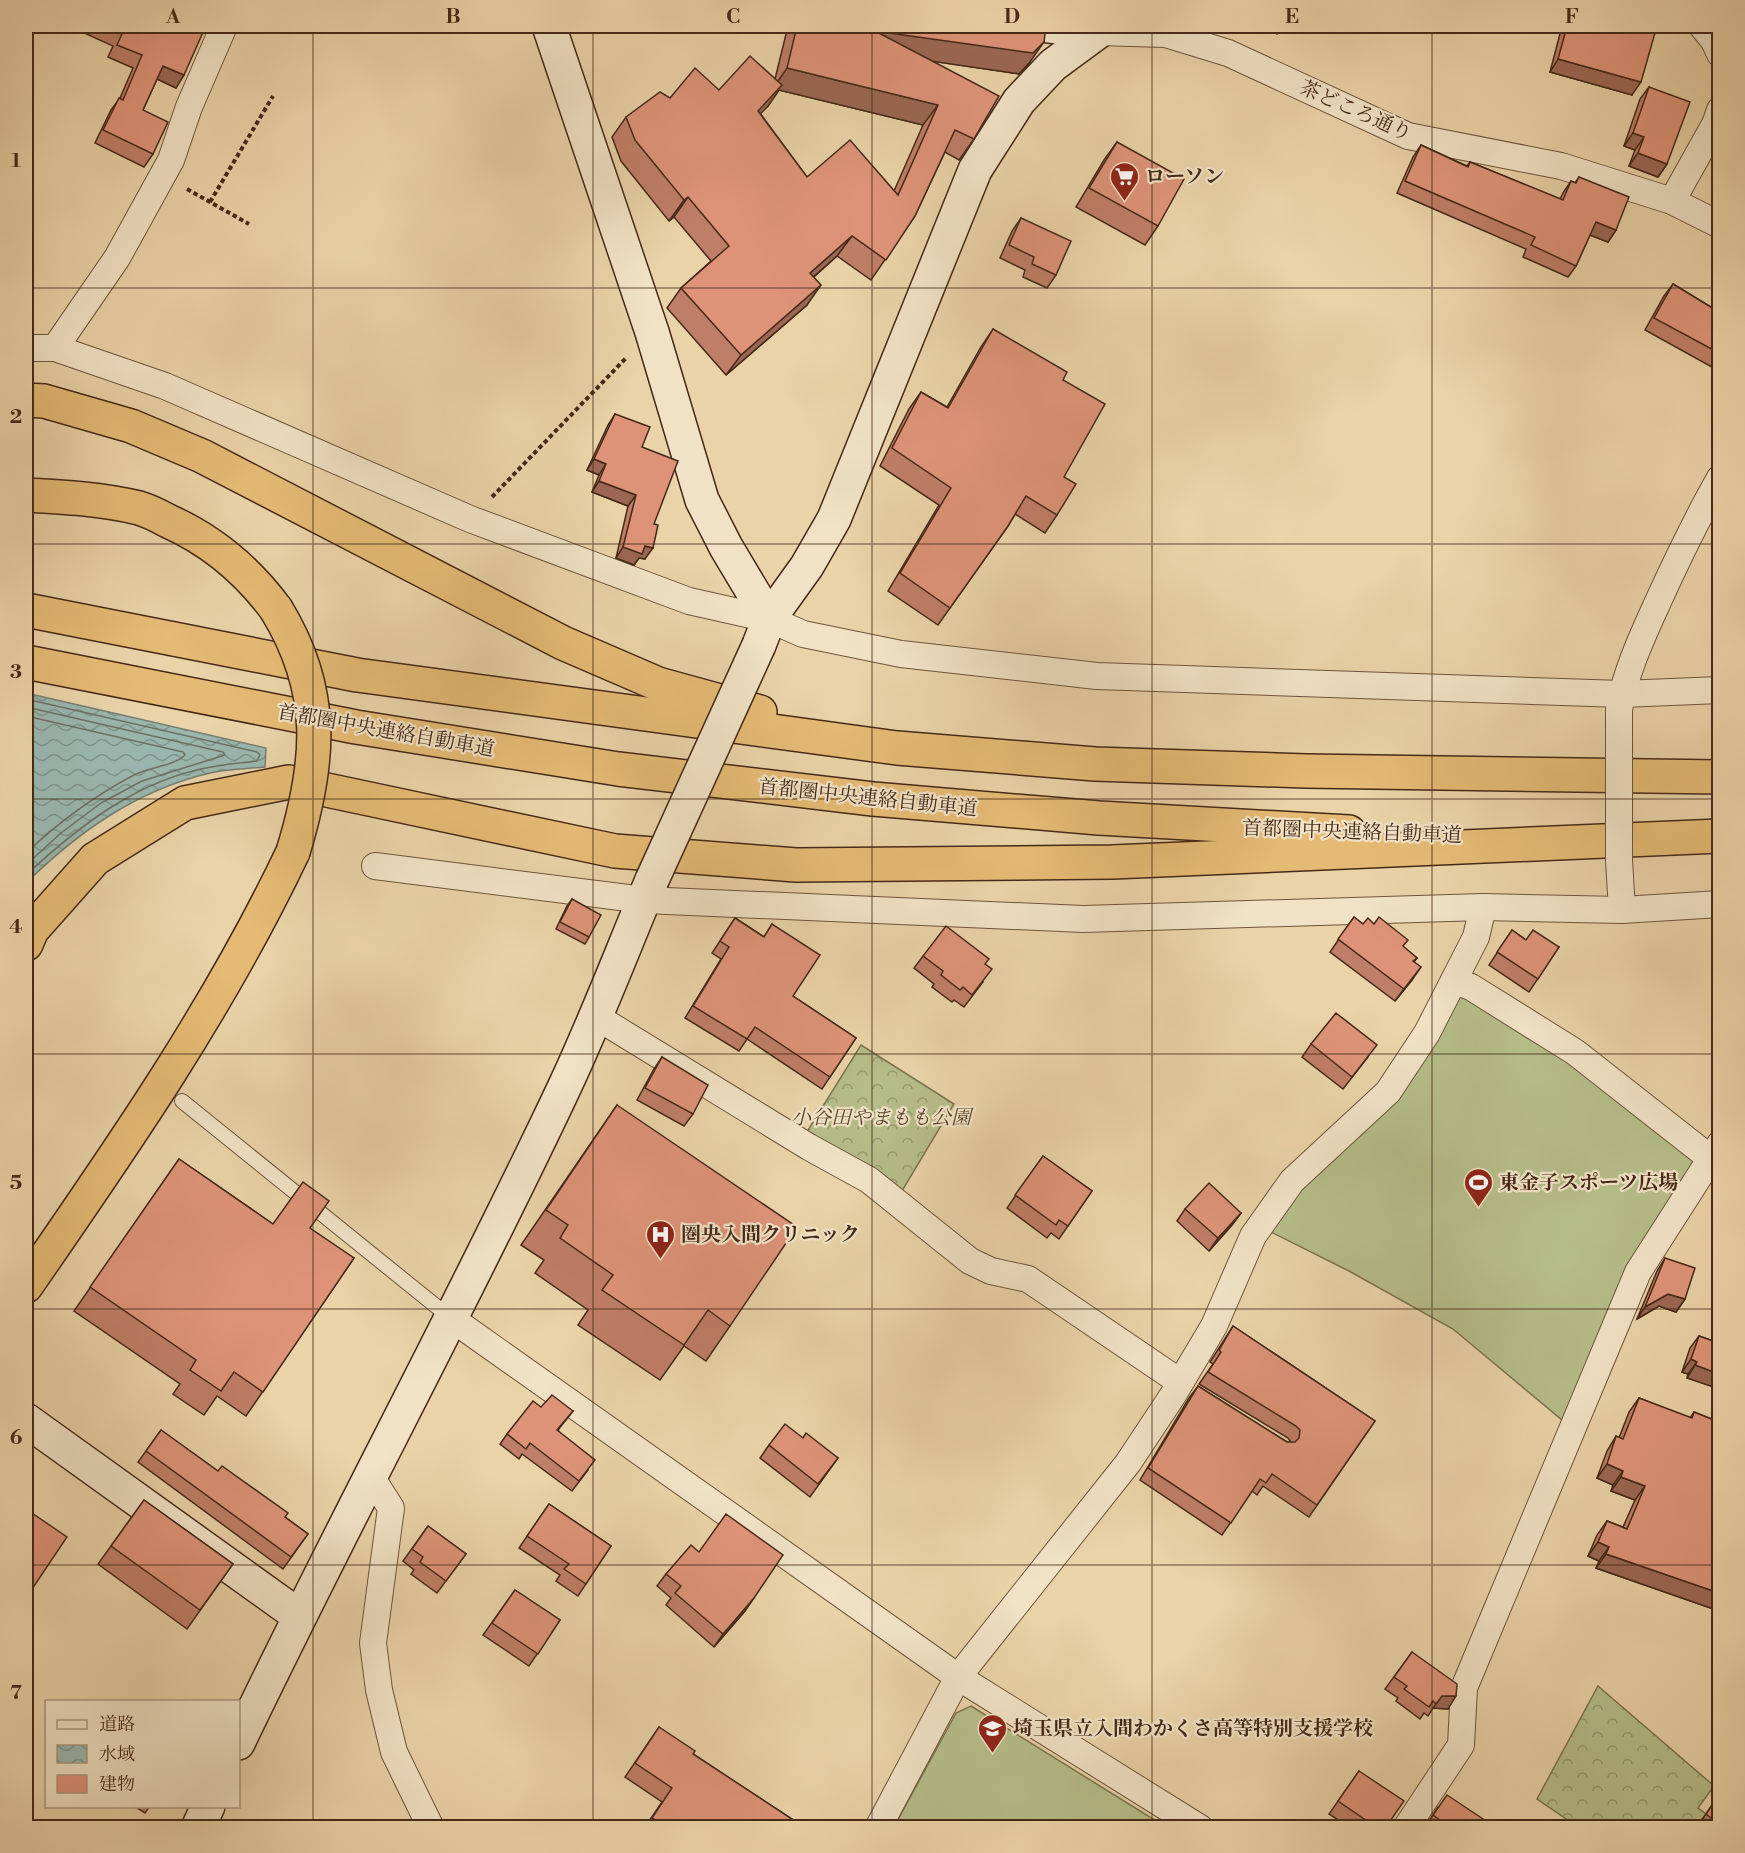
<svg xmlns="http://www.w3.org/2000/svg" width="1745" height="1853" viewBox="0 0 1745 1853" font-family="'Libre Bodoni','Noto Serif JP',serif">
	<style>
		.forest { fill: url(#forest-crowns); stroke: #7d7350; stroke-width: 1.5 }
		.pitch { fill: #b5bd89; stroke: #7d7350; stroke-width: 1.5 }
		.water { fill: url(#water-waves); stroke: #777e73; stroke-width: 1.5 }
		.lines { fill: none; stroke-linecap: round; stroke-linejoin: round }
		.shore { stroke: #6f7064; stroke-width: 1.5 }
		.lane-casing { stroke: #6e543c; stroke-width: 16 }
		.street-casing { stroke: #6e543c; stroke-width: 28 }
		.secondary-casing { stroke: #452918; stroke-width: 36 }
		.highway-casing { stroke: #452918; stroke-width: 36 }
		.path { stroke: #452918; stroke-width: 4; stroke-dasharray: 4.5 3; stroke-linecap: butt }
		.lane { stroke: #f1e2c6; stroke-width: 14 }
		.street { stroke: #f1e2c6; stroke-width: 26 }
		.secondary { stroke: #f1e2c6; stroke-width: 33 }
		.highway { stroke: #e5ba74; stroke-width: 33 }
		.street-bridge-casing { stroke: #6e543c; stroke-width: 28; stroke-linecap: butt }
		.secondary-bridge-casing { stroke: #452918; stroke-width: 36; stroke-linecap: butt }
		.highway-bridge-casing { stroke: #452918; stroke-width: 36; stroke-linecap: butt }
		.street-bridge { stroke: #f1e2c6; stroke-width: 26 }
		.secondary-bridge { stroke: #f1e2c6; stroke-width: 33 }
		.highway-bridge { stroke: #e5ba74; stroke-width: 33 }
		.wall { fill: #bf7e67; stroke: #452918; stroke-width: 1.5; fill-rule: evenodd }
		.shaded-wall { fill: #9b6754; stroke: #452918; stroke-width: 1.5 }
		.building { fill: #de9378; stroke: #452918; stroke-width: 1.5 }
		.grid { fill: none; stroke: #452918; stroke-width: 1.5; stroke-opacity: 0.55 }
		.labels { text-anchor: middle; stroke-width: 4.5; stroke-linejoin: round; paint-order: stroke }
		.street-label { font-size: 20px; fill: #452918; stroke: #f1e2c6 }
		.poi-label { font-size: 20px; font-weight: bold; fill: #452918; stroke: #f1e2c6; text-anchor: start }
		.park-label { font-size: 20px; font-style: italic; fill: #5b472f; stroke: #f1e2c6 }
		.neatline { fill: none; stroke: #452918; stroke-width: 2 }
		.grid-label { font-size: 20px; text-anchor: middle; font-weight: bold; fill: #452918 }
	</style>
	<defs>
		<pattern id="forest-crowns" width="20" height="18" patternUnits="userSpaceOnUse" patternTransform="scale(1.5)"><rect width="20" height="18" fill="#b5bd89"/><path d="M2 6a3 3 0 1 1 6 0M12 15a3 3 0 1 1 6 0" fill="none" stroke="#959a6f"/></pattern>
		<pattern id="water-waves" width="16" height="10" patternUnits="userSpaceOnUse" patternTransform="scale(1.5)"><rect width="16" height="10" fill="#99b7af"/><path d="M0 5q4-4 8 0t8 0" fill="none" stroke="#7f958d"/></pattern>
	</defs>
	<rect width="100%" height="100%" fill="#ead3a8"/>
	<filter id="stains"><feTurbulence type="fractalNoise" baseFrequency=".00333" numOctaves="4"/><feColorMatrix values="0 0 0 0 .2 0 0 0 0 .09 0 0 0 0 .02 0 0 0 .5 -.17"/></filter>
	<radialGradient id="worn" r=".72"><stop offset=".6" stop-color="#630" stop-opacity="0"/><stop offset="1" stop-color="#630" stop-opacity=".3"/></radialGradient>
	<g class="forest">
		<path d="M861 1045 954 1104 902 1191 805 1135Z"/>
		<path d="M1598 1686 1714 1786 1698 1808 1706 1814 1696 1827H1578L1537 1799Z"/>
	</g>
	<g class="pitch">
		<path d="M1464 994 1564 1055 1692 1153 1696 1171 1568 1425 1453 1329 1349 1271 1269 1231 1453 997Z"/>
		<path d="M971 1706 1166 1827H894L956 1713Z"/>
	</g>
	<path class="water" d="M26 693 266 748 265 767C247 769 227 769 210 773 137 790 78 832 26 883Z"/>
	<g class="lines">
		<g class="shore">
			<path d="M26 699 257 752 260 755 257 761C242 763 226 764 211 767 137 780 79 826 26 875"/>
			<path d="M26 707 223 752 225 755 142 781 101 803 61 833 26 865"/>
			<path d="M26 716 183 752 185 755C174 766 149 767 134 775 94 796 59 822 26 853"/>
		</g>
		<defs>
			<path id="lane" d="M182 1101 452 1319"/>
			<g id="street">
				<path d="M1702 26 1714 41 1720 54"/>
				<path d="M1096 32 1166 34 1228 53 1408 136 1561 166 1672 201 1720 225"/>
				<path d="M1672 201 1715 124 1720 110"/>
				<path d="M26 348H55L165 386 470 519 689 601 769 619 803 634 901 654 1097 676 1622 694 1720 690"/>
				<path d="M55 348 117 258 171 160 189 107 224 26"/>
				<path d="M1619 710C1625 674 1641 639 1656 606 1676 562 1696 520 1720 478"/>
				<path d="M1619 860 1622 910"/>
				<path d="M375 866 644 900 1083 919 1483 907 1622 910 1720 904"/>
				<path d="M1454 981 1471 987 1575 1052 1710 1158"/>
				<path d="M595 1016 809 1147 869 1180 970 1261 991 1271 1028 1279 1180 1382"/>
				<path d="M452 1319 958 1677 1200 1828"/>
				<path d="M370 1475 391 1508 373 1643 379 1690 394 1752 431 1828"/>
				<path d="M878 1828 958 1677 1128 1463 1173 1395 1214 1326 1253 1236 1292 1181 1388 1092 1427 1033 1476 937 1483 907"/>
				<path d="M1406 1828 1461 1745 1464 1688 1638 1272 1720 1144"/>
			</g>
			<g id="secondary">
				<path d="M549 26 652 332 702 500 726 547 769 619"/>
				<path d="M1048 26 1096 32"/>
				<path d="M759 645 769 619 807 566 834 519 975 170 1019 101 1053 65 1106 26"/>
				<path d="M26 1420 299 1616"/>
				<path d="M238 1743C343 1523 460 1309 564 1088 596 1020 623 949 652 880"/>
				<path d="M198 1828 208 1806"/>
			</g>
			<g id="highway">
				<path d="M26 400 44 401 131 426 202 456 563 643 658 684 760 712"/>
				<path d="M26 495C64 497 102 499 139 508 149 511 159 516 168 521 213 541 247 570 276 609"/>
				<path d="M26 610 357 675 897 748 1095 764 1306 771 1720 777"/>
				<path d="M26 662 356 727 618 769 873 799 1099 818 1349 832"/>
				<path d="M26 944 32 930 95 859 185 803 289 782 615 851 796 865 1112 862 1720 836"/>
				<path d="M26 1286C123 1146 220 1006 293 852"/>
			</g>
		</defs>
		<use href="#lane" class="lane-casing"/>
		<use href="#street" class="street-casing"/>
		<use href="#secondary" class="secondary-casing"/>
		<use href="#highway" class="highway-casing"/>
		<g class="path">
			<path d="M187 189 249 224"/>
			<path d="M210 202 273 96"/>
			<path d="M492 497 626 358"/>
		</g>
		<use href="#lane" class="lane"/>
		<use href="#street" class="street"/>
		<use href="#secondary" class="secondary"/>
		<use href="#highway" class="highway"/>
		<defs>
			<path id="street-bridge" d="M1619 710V860"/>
			<path id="secondary-bridge" d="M652 880 759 645"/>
			<path id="highway-bridge" d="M276 609C327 692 320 763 293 852"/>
		</defs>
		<use href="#street-bridge" class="street-bridge-casing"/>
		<use href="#secondary-bridge" class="secondary-bridge-casing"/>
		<use href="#highway-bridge" class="highway-bridge-casing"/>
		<use href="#street-bridge" class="street-bridge"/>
		<use href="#secondary-bridge" class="secondary-bridge"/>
		<use href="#highway-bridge" class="highway-bridge"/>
	</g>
	<g class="wall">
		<path d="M69 26H194L176 88 157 79 143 110 153 154 144 167 95 143 111 110 120 98 133 68 108 57 113 46Z"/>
		<path d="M788 26H1046L1030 62 1019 74 933 61 974 139 959 160 945 152 915 216 871 280 837 256 814 277 807 305 726 375 667 308 681 288 711 261 674 217 669 221 621 161 612 137 626 117 670 98 719 90 775 79ZM779 90 923 125 894 191 807 177 760 113 768 106Z"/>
		<path d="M1248 26H1257L1254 29Z"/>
		<path d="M1264 26H1283L1277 34Z"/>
		<path d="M1562 26H1629L1632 95 1550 72Z"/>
		<path d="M1649 87 1667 164 1658 177 1629 166 1635 150 1624 146 1640 99Z"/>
		<path d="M1117 142 1158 226 1145 245 1076 207 1104 160Z"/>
		<path d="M1421 145 1467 166 1470 162 1560 199 1563 193 1571 181 1575 183 1579 177 1616 230 1608 242 1590 235 1576 266 1568 277 1523 257 1526 249 1397 193 1413 157Z"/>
		<path d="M1021 218 1056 275 1047 288 1023 277 1025 270 1000 258 1012 231Z"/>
		<path d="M1673 284 1719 312V371L1645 330 1664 296Z"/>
		<path d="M993 329 1063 380 1064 477 1057 515 1045 533 1015 514 1008 526 938 625 888 591 939 505 880 466 909 409 921 392 947 407 981 347Z"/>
		<path d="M615 414 642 447 654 524 645 559 639 558 634 565 616 558 628 506 592 492 599 475 587 470 608 425Z"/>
		<path d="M572 899 589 937 585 944 556 929 567 906Z"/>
		<path d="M1354 917 1363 924 1403 947 1417 958 1414 962 1412 980 1395 1001 1330 952Z"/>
		<path d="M735 918 764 937 772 924 793 996 856 1038 822 1089 747 1039 739 1051 685 1018 721 959 712 953Z"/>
		<path d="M1512 930 1526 940 1559 947 1529 992 1489 965Z"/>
		<path d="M923 956 985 964 983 982 964 1007 954 1000 952 1002 932 987 934 984 914 968Z"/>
		<path d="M1311 1044 1368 1057 1343 1089 1302 1057Z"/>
		<path d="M662 1057 693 1114 684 1126 637 1100 654 1069Z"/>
		<path d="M617 1105 730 1326 706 1361 684 1346 660 1380 578 1325 588 1310 535 1273 544 1260 521 1245Z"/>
		<path d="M1043 1156 1092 1191 1059 1239 1051 1233 1047 1238 1007 1208Z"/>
		<path d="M179 1159 273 1224 354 1258 246 1416 217 1396 204 1415 173 1394 180 1384 74 1311Z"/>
		<path d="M1185 1209 1241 1213 1232 1225 1209 1251 1177 1221Z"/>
		<path d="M1665 1258 1685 1299 1676 1312 1659 1306 1637 1319 1657 1271Z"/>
		<path d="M1233 1326 1375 1421 1309 1517 1263 1486 1257 1495 1252 1491 1222 1535 1140 1480 1189 1398 1198 1386 1287 1442H1291L1288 1438 1199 1384 1213 1364 1210 1362Z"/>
		<path d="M1699 1336 1719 1343 1687 1378 1688 1374 1682 1372 1690 1348Z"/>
		<path d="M1639 1398 1690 1418 1694 1412 1719 1422V1611L1596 1568 1599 1561 1588 1556 1597 1535 1607 1521 1623 1527 1635 1500 1611 1491 1613 1485 1597 1478 1607 1451 1616 1436 1619 1438 1629 1412Z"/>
		<path d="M541 1407 573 1411 558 1430 588 1470 572 1491 522 1454 519 1459 500 1444 507 1434Z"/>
		<path d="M161 1430 218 1471 285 1517 308 1534 283 1569 138 1462Z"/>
		<path d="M803 1438 838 1458 810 1497 760 1458 769 1445Z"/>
		<path d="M144 1500 233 1564 187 1629 98 1564Z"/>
		<path d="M549 1504 611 1546 578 1596 556 1581 560 1575 519 1548Z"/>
		<path d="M428 1526 466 1554 437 1593 411 1574 414 1570 403 1561Z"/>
		<path d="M666 1574 745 1611 714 1647 666 1605 671 1598 657 1586Z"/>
		<path d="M515 1590 560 1620 529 1666 483 1635Z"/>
		<path d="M1412 1652 1448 1709 1433 1708 1428 1716 1424 1713 1420 1719 1396 1701 1398 1698 1385 1689Z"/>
		<path d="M659 1727 693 1754 804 1827H645L662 1802 625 1777Z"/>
		<path d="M1359 1771 1386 1827H1349L1329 1814Z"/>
		<path d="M1719 1795V1827H1697Z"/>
		<path d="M134 1806H150L145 1813Z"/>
		<path d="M1438 1807 1495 1827H1425Z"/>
	</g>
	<g class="shaded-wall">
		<path d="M875 31 1044 42 1030 62 1019 74 861 51Z"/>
		<path d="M1558 59 1641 82 1632 95 1550 72Z"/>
		<path d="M163 66 184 75 176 88 155 78Z"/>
		<path d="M787 68 938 105 923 125 779 90 768 106 744 131Z"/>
		<path d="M1633 133 1644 137 1635 150 1624 146Z"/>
		<path d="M1638 153 1667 164 1658 177 1629 166Z"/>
		<path d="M688 197 674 217 669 221 684 200Z"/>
		<path d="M1596 222 1616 230 1608 242 1587 234Z"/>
		<path d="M852 236 837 256 795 293 810 273Z"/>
		<path d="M821 285 807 305 726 375 741 355Z"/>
		<path d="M594 459 606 464 599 475 587 470Z"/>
		<path d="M599 481 636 495 628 506 592 492Z"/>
		<path d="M645 546 653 548 645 559 639 558 634 565 616 558 623 547Z"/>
		<path d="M1421 967 1412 980 1395 1001 1404 989Z"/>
		<path d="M1241 1213 1232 1225 1209 1251 1218 1238Z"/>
		<path d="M1668 1294 1685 1299 1676 1312 1659 1306 1637 1319 1645 1307Z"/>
		<path d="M1691 1359 1697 1362 1688 1374 1682 1372Z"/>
		<path d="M1695 1365 1719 1374V1389L1687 1378Z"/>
		<path d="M1607 1464 1623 1471 1613 1485 1597 1478Z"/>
		<path d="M1621 1477 1645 1486 1635 1500 1611 1491Z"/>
		<path d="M1598 1542 1609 1547 1599 1561 1588 1556Z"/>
		<path d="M1606 1554 1719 1593V1611L1596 1568Z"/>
		<path d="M754 1598 745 1611 714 1647 723 1634Z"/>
		<path d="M1442 1696H1456L1448 1709 1433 1708Z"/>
	</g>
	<g class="building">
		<path d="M103 26H194L204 30 184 75 163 66 143 110 168 122 153 154 103 130 119 98 123 100 142 55 117 45 122 34Z"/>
		<path d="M797 26H1046L1044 42 1033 53 875 31 999 96 974 139 955 130 915 216 886 260 852 236 810 273 821 285 741 355 681 288 729 246 688 197 684 200 635 140 626 117 660 92 670 98 695 68 719 90 750 56 782 85 758 111 807 177 850 140 898 195 938 105 787 68Z"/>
		<path d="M1567 26H1629L1655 33 1641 82 1558 59Z"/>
		<path d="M1649 87 1690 102 1667 164 1638 153 1644 137 1633 133Z"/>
		<path d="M1117 142 1184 179 1158 226 1089 188Z"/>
		<path d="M1421 145 1468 167 1470 162 1563 200 1571 181 1576 183 1579 177 1629 197 1616 230 1596 222 1576 266 1531 245 1535 237 1405 181Z"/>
		<path d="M1021 218 1071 241 1056 275 1032 264 1034 257 1009 245Z"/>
		<path d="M1673 284 1719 312V353L1654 318Z"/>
		<path d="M993 329 1067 372 1063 380 1105 404 1064 477 1076 484 1057 515 1026 496 1008 526 950 608 900 573 951 488 892 448 921 392 948 408Z"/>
		<path d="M615 414 650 427 642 447 678 461 654 524 658 525 653 548 645 546 642 554 623 547 636 495 599 481 606 464 594 459Z"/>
		<path d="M572 899 601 915 589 937 560 922Z"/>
		<path d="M1354 917 1363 924 1368 918 1374 924 1379 917 1408 940 1403 946 1417 958 1413 961 1421 967 1404 989 1338 939Z"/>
		<path d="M735 918 764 937 772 924 820 955 793 996 856 1038 830 1077 755 1027 747 1039 693 1006 729 947 720 941Z"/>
		<path d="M946 926 989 959 985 964 992 969 972 995 963 987 960 990 941 975 943 971 923 956Z"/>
		<path d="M1512 930 1526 940 1533 930 1559 947 1538 979 1497 952Z"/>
		<path d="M1336 1013 1377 1045 1352 1077 1311 1044Z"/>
		<path d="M662 1057 708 1085 693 1114 645 1088Z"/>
		<path d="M617 1105 797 1227 730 1326 708 1310 684 1345 602 1290 613 1275 560 1238 568 1225 546 1210Z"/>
		<path d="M1043 1156 1092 1191 1068 1226 1059 1220 1056 1225 1015 1195Z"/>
		<path d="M179 1159 273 1224 303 1182 329 1201 310 1228 354 1258 263 1392 234 1372 221 1391 190 1370 196 1360 90 1287Z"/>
		<path d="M1209 1183 1241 1213 1218 1238 1185 1209Z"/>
		<path d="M1665 1258 1695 1268 1685 1299 1668 1294 1645 1307Z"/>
		<path d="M1233 1326 1375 1421 1317 1505 1272 1474 1266 1483 1260 1479 1231 1523 1148 1468 1198 1386 1287 1442H1295L1299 1438 1300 1430 1296 1426 1208 1372 1221 1352 1219 1350Z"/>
		<path d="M1699 1336 1719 1343V1374L1695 1365 1697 1362 1691 1359Z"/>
		<path d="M552 1395 573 1411 557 1430 595 1460 579 1481 530 1443 526 1449 507 1434 533 1401 541 1407Z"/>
		<path d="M1639 1398 1692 1418 1694 1412 1719 1422V1593L1606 1554 1609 1547 1598 1542 1607 1521 1627 1529 1645 1486 1621 1477 1623 1471 1607 1464 1616 1436 1623 1439Z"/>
		<path d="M785 1424 803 1438 806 1433 838 1458 818 1484 769 1445Z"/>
		<path d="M161 1430 218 1471 222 1466 288 1513 285 1517 308 1534 291 1557 146 1451Z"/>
		<path d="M144 1500 233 1564 200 1610 111 1546Z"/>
		<path d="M549 1504 611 1546 586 1584 564 1569 569 1564 527 1536Z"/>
		<path d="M26 1509 67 1537 26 1598Z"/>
		<path d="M726 1514 783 1555 754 1598 723 1634 675 1593 681 1586 666 1574 691 1545 699 1552Z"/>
		<path d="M428 1526 466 1554 446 1581 420 1562 423 1557 412 1549Z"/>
		<path d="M515 1590 560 1620 538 1654 492 1623Z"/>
		<path d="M1412 1652 1457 1684 1456 1696H1442L1436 1704 1433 1701 1429 1707 1404 1689 1407 1686 1394 1677Z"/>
		<path d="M659 1727 695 1751 693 1754 804 1827H709L705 1824 702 1827H666L652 1818 672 1788 635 1763Z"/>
		<path d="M1359 1771 1404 1801 1386 1827H1376L1338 1801Z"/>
		<path d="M1447 1795 1495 1827H1442L1444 1823 1433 1815Z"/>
		<path d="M1719 1795V1824L1706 1814Z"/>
	</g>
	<path class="grid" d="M313 26V1828M593 26V1828M872 26V1828M1152 26V1828M1432 26V1828M26 288H1720M26 544H1720M26 799H1720M26 1054H1720M26 1309H1720M26 1565H1720"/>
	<defs>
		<symbol id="supermarket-pin" viewBox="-11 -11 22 30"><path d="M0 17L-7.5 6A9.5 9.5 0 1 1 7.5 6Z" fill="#8f2418" stroke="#f1e2c6"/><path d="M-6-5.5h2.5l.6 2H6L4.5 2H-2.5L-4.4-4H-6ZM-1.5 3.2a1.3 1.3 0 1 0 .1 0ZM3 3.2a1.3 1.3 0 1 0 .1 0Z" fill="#fff"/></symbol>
		<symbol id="stadium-pin" viewBox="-11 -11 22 30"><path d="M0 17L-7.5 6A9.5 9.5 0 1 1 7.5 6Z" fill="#8f2418" stroke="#f1e2c6"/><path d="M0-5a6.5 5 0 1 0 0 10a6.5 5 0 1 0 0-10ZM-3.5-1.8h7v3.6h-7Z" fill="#fff"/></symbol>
		<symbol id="hospital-pin" viewBox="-11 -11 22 30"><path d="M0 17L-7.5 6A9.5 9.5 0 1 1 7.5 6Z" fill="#8f2418" stroke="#f1e2c6"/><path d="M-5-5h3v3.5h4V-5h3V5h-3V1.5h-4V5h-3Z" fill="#fff"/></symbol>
		<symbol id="school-pin" viewBox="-11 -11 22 30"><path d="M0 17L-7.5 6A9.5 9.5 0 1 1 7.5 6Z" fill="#8f2418" stroke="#f1e2c6"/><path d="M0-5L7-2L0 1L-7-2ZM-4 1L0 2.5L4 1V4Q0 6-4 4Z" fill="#fff"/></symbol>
	</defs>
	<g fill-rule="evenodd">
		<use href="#supermarket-pin" x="1108" y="160" width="33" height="45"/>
		<use href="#stadium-pin" x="1462" y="1166" width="33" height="45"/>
		<use href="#hospital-pin" x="644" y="1218" width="33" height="45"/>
		<use href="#school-pin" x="976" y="1712" width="33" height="45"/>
	</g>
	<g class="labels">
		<g class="street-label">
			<text transform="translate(1356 110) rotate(24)" y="7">茶どころ通り</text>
			<text transform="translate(386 730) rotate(10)" y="7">首都圏中央連絡自動車道</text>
			<text transform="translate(868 797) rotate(6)" y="7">首都圏中央連絡自動車道</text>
			<text transform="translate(1352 831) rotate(2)" y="7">首都圏中央連絡自動車道</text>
		</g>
		<g class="poi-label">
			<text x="1145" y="183">ローソン</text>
			<text x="1499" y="1189">東金子スポーツ広場</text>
			<text x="681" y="1241">圏央入間クリニック</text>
			<text x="1013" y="1735">埼玉県立入間わかくさ高等特別支援学校</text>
		</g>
		<g class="park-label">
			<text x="881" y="1124">小谷田やまもも公園</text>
		</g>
	</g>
	<rect width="1745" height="1853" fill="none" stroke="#ead3a8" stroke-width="66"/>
	<rect x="45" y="1700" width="195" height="108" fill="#f1e2c6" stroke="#ac9880" stroke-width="1.5"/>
	<rect x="57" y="1720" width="30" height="9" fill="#f1e2c6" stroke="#ac9880" stroke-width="1.5"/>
	<text x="99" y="1730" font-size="18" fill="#452918">道路</text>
	<rect x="57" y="1745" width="30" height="18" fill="url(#water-waves)" stroke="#ac9880" stroke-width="1.5"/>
	<text x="99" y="1760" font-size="18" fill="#452918">水域</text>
	<rect x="57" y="1775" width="30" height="18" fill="#de9378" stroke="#ac9880" stroke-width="1.5"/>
	<text x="99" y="1790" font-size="18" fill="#452918">建物</text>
	<rect x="33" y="33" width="1679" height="1787" class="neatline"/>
	<g class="grid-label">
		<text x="173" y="23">A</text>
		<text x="453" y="23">B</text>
		<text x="733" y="23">C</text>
		<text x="1012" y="23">D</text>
		<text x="1292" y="23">E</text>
		<text x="1572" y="23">F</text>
		<text x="16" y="167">1</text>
		<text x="16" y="423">2</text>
		<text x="16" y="678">3</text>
		<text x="16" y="933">4</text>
		<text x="16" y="1189">5</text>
		<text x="16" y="1444">6</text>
		<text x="16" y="1699">7</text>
	</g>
	<rect width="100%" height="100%" filter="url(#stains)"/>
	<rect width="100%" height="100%" fill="url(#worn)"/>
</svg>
